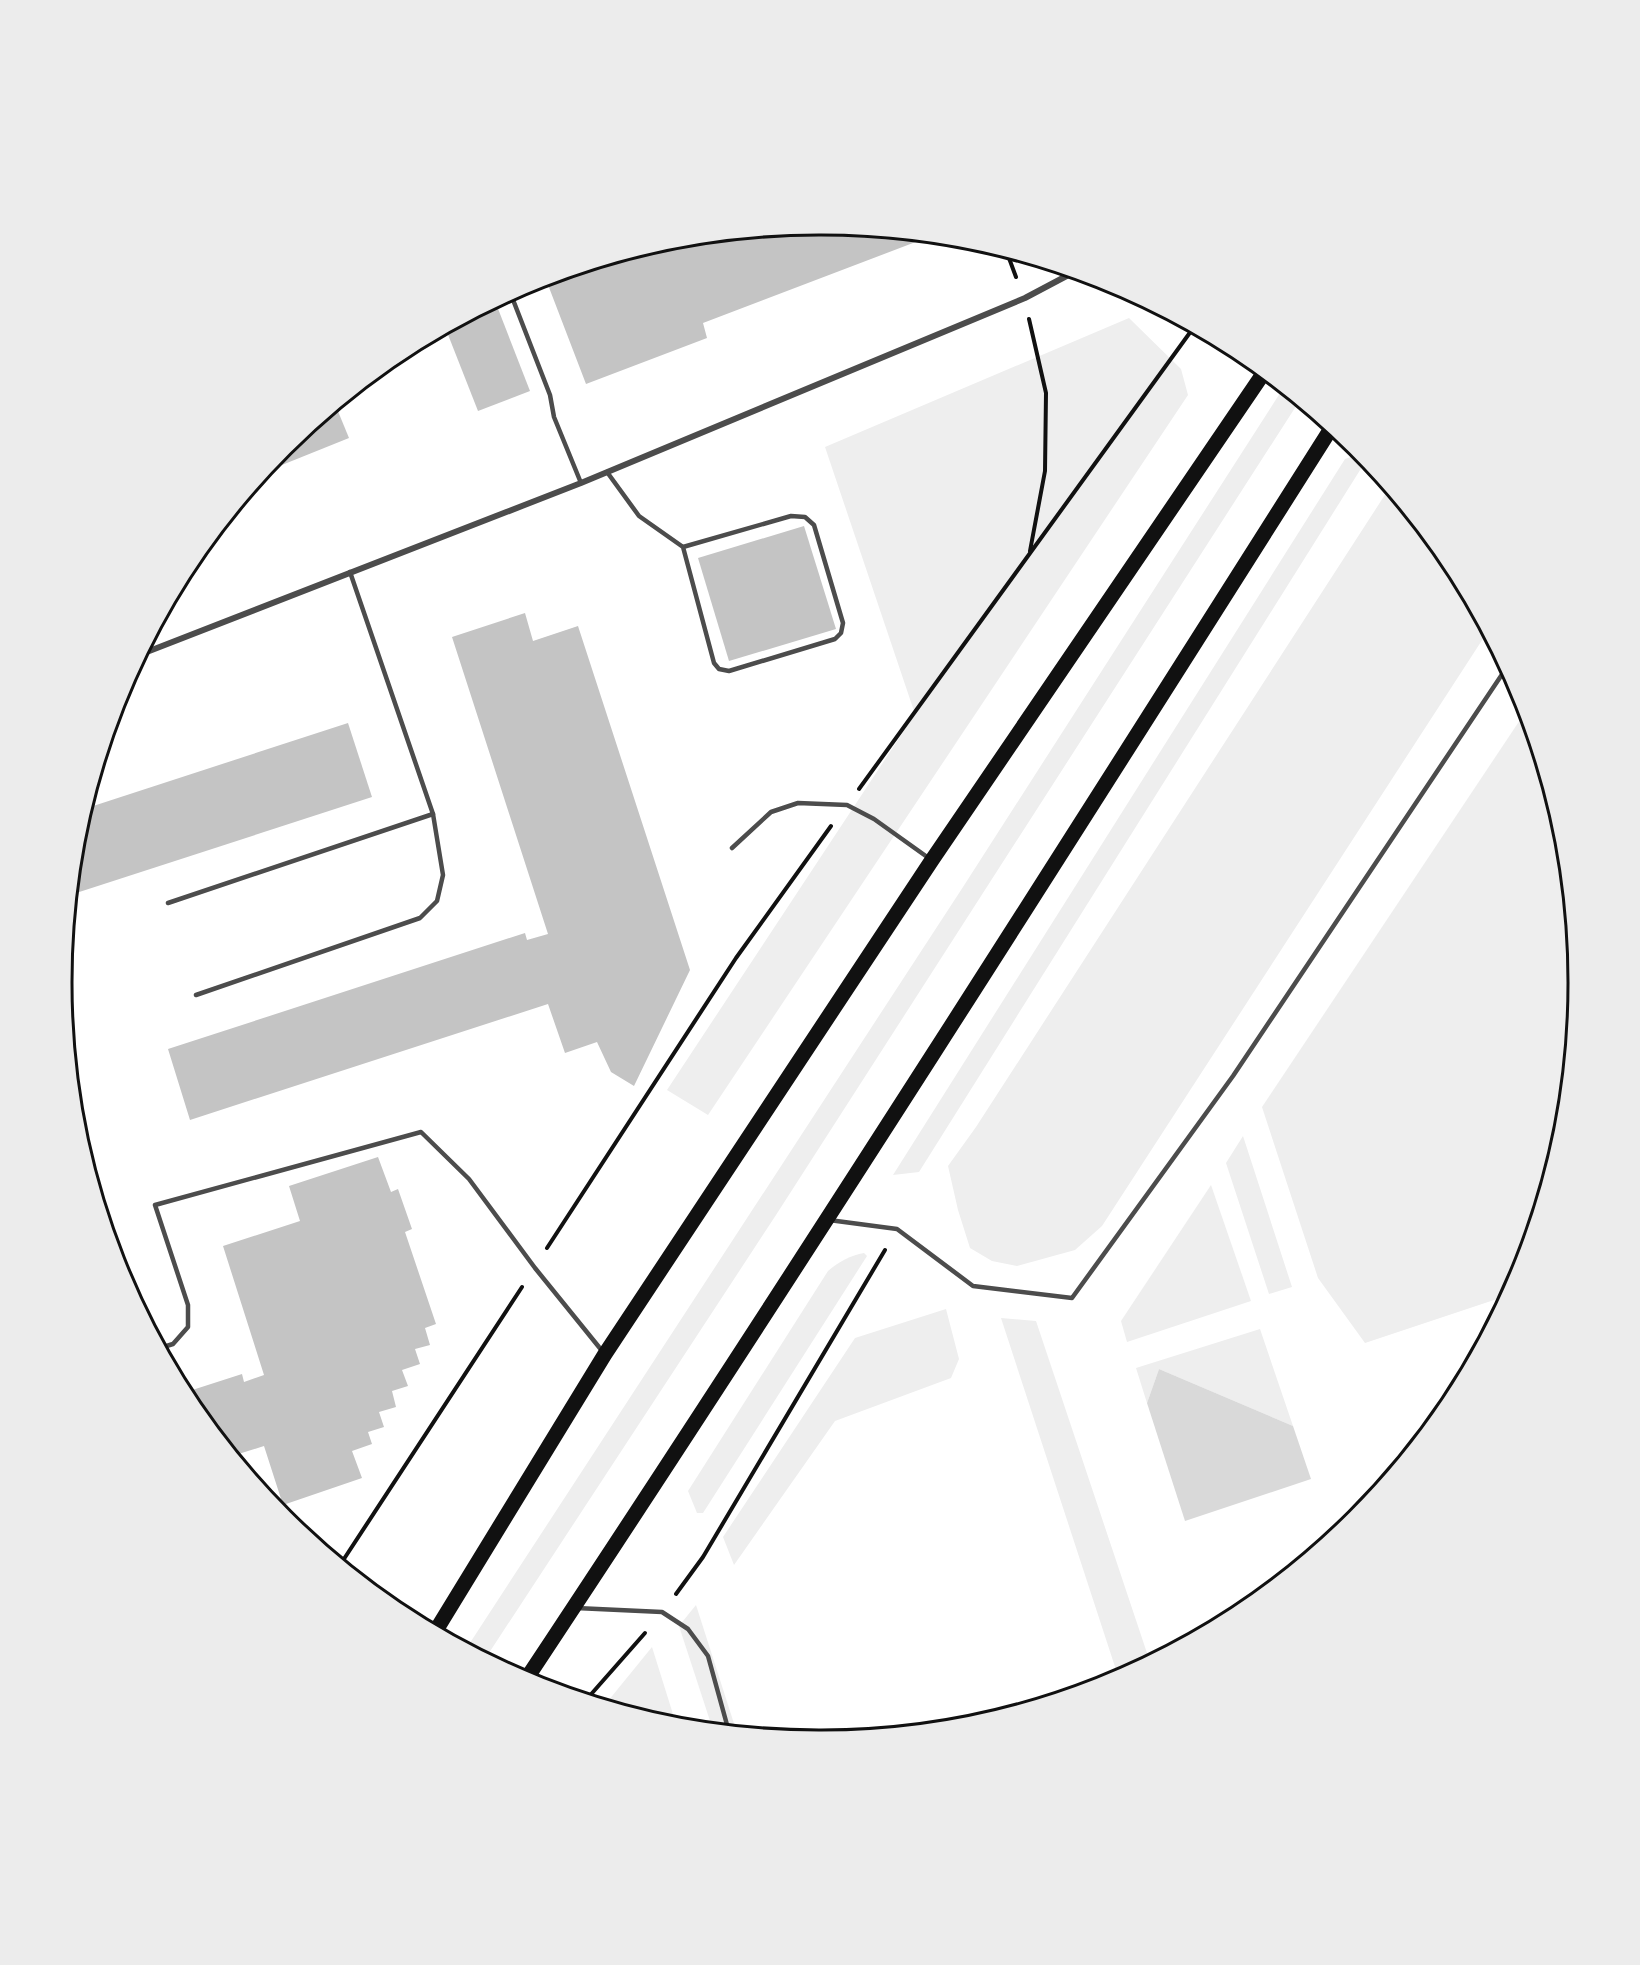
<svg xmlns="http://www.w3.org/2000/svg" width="1640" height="1965" viewBox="0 0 1640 1965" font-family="'Work Sans',sans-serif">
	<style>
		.green { fill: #eee }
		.water { fill: #d9d9d9 }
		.building { fill: #c4c4c4 }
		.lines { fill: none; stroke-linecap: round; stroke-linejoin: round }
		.path { stroke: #111; stroke-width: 4 }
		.service { stroke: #4c4c4c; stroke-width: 4.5 }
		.minor { stroke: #4c4c4c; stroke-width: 6 }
		.primary { stroke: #111; stroke-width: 15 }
		.rim { fill: none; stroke: #111; stroke-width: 3 }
	</style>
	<rect width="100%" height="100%" fill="#fff"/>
	<g class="green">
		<path d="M1129 318 1181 369 1188 395 708 1115 667 1090 915 714 825 447Z"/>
		<path d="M1284 387 1300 400 776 1215 485 1659 466 1649 963 887Z"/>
		<path d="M1362 453 1367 459 919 1172 893 1175 1345 459Z"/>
		<path d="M1390 487 1451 561 1488 631 1102 1226 1075 1250 1017 1266 992 1261 970 1248 958 1210 948 1166 976 1127Z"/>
		<path d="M1526 711 1564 835 1578 982 1564 1131 1521 1273 1509 1295 1365 1343 1318 1278 1262 1107Z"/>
		<path d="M1243 1136 1292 1287 1269 1294 1226 1163Z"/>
		<path d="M1211 1185 1251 1301 1127 1342 1121 1321Z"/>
		<path d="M864 1253 867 1256 703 1513H697L688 1491 828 1271C838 1262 851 1255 864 1253Z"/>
		<path d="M946 1309 959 1359 951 1378 835 1421 734 1565 723 1537 855 1338Z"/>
		<path d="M1001 1318 1036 1321 1150 1662 1119 1679Z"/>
		<path d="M1260 1329 1293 1426 1159 1369 1147 1403 1136 1368Z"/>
		<path d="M696 1605 737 1733 713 1730 679 1626Z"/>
		<path d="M652 1647 677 1727 604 1706Z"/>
	</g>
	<path class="water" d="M1159 1369 1293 1426 1311 1479 1185 1521 1147 1403Z"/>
	<g class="building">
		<path d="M820 224 934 235 703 323 707 338 586 384 545 277 672 239Z"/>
		<path d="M495 301 530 391 478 411 445 327Z"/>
		<path d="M335 404 349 438 262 473 284 446Z"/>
		<path d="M804 526 836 629 729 661 698 558Z"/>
		<path d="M525 613 533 641 578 626 690 970 634 1086 611 1072 597 1042 565 1053 548 1004 190 1120 168 1049 525 933 527 940 548 934 452 637Z"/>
		<path d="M348 723 372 797 70 895 76 834 84 809Z"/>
		<path d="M378 1157 391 1192 398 1189 412 1229 405 1232 436 1324 425 1328 430 1345 415 1349 420 1364 402 1370 408 1386 392 1391 396 1407 379 1412 384 1427 368 1432 372 1444 352 1451 362 1478 283 1505 264 1446 232 1456 189 1404 183 1393 242 1374 244 1382 264 1375 223 1246 300 1221 289 1186Z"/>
		<path d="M107 1220 120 1257 115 1258 103 1221Z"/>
	</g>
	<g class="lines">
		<g class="path">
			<path d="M1006 250 1016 277"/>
			<path d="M1029 319 1046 393 1045 471 1030 551"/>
			<path d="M859 789 1194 327"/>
			<path d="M547 1248 736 958 831 826"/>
			<path d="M340 1565 522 1287"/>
			<path d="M676 1594 703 1557 885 1250"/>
			<path d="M586 1700 645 1633"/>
		</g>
		<g class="service">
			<path d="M510 292 550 395 554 417 581 483"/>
			<path d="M607 472 639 516 683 547 714 663 719 669 729 671 835 639 841 633 843 623 814 525 805 517 791 516 683 547"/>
			<path d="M732 848 771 812 798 803 847 805 874 819 930 859"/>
			<path d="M168 903 433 814 350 572"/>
			<path d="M196 995 420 918 437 901 443 875 433 814"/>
			<path d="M829 1220 897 1229 973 1286 1072 1298 1233 1076 1507 667"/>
			<path d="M160 1348 173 1344 188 1327V1305L155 1205 421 1132 469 1179 535 1268 603 1352"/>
			<path d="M576 1608 662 1612 688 1629 708 1656 729 1732"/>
		</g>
		<path class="minor" d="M139 655 581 483 1025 298 1076 271"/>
		<g class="primary">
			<path d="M435 1632 605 1354 932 860 1265 371"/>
			<path d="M525 1681C800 1266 1066 847 1332 427"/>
		</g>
	</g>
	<path d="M0 0H1640V1965H0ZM819 235H821A747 747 0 0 1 1568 982V983A747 747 0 0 1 821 1730H819A747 747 0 0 1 72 983V982A747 747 0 0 1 819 235Z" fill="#ececec" fill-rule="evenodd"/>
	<path class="rim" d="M819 235H821A747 747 0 0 1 1568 982V983A747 747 0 0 1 821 1730H819A747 747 0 0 1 72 983V982A747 747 0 0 1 819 235Z"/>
</svg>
